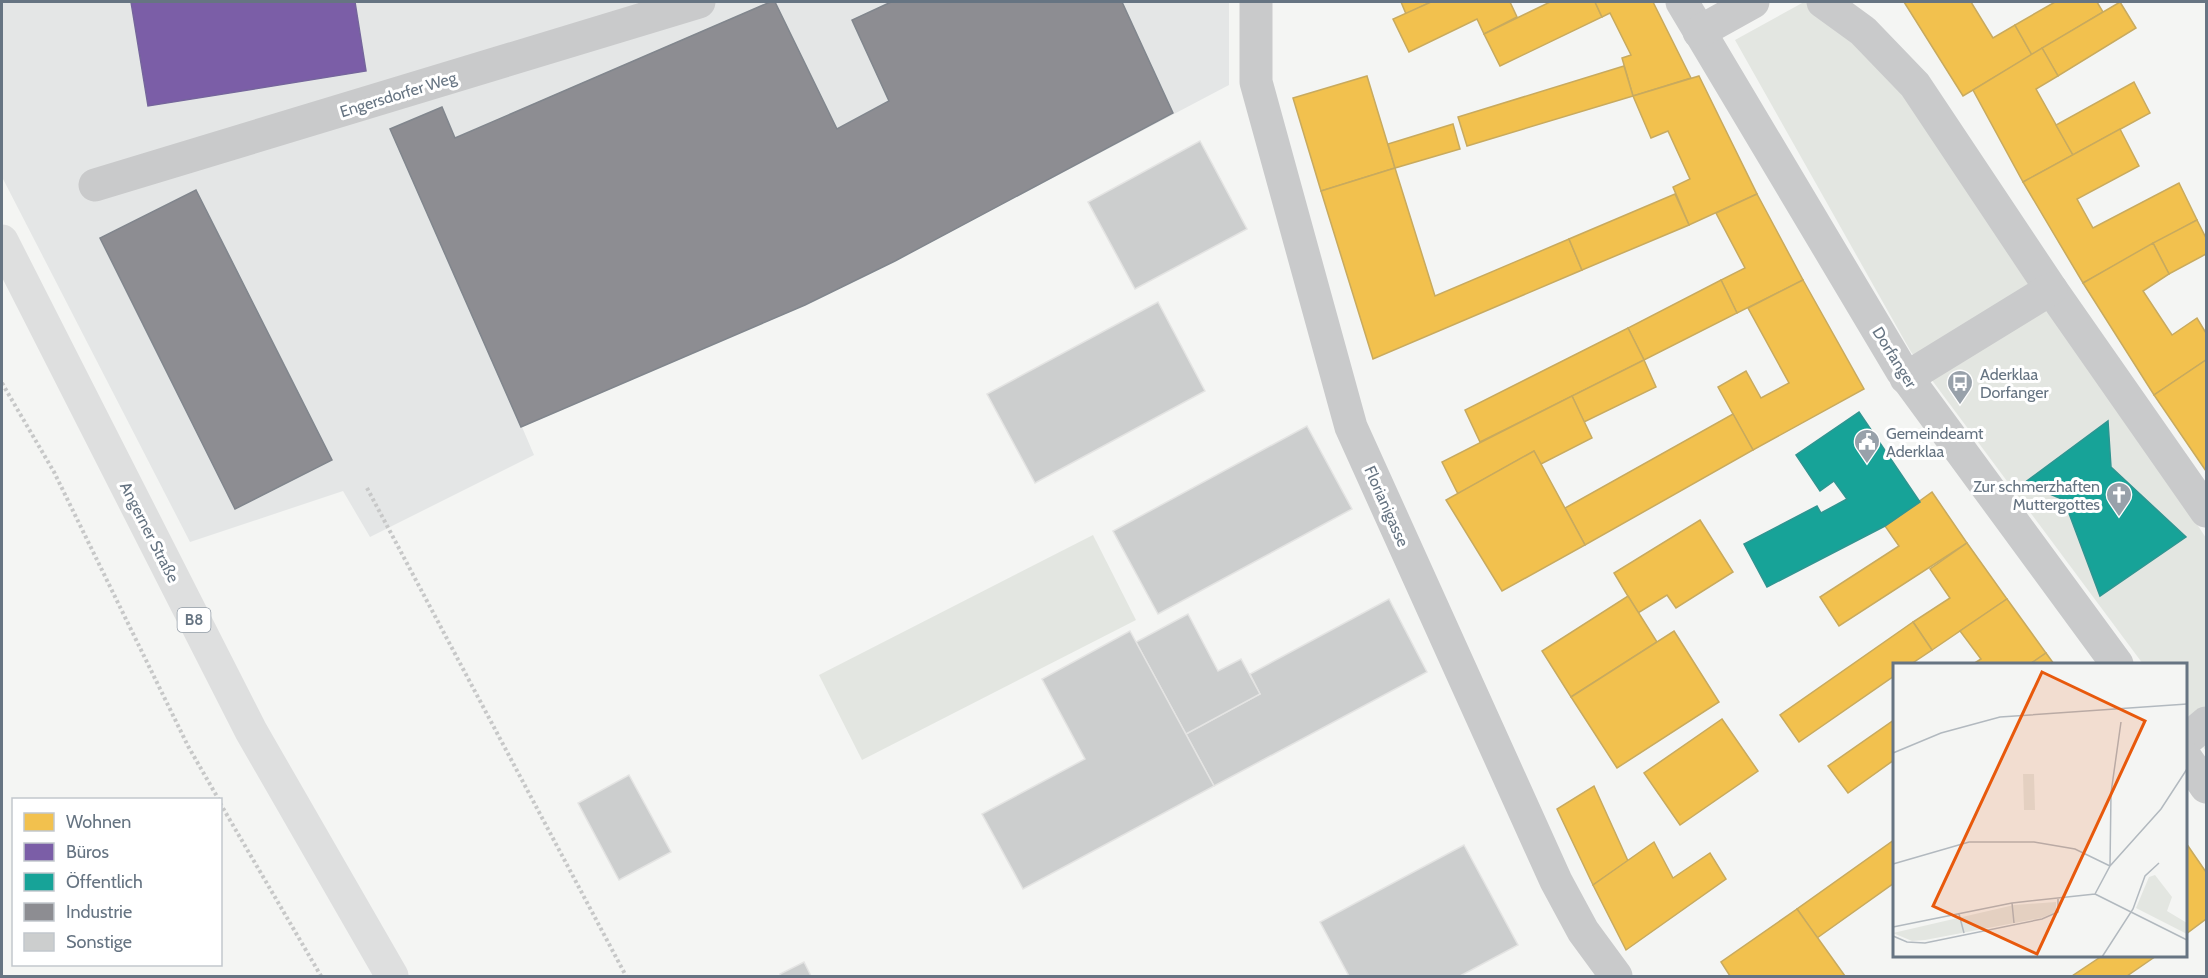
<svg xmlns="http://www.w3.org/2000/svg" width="2208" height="978" viewBox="0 0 2208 978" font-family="Cabin,sans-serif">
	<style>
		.built { fill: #e4e6e6 }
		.green { fill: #e3e6e1 }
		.homes { fill: #f2c14e; stroke: #c8aa5e; stroke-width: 1.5 }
		.offices { fill: #7b5ea7; stroke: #75659c; stroke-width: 1.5 }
		.public { fill: #17a398; stroke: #2f9591; stroke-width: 1.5 }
		.industry { fill: #8d8d92; stroke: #81868d; stroke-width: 1.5 }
		.building { fill: #cccece; stroke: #e4e4e3; stroke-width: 1.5 }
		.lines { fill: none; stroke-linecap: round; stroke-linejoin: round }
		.path { stroke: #c7c8c8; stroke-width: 4; stroke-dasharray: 3 3; stroke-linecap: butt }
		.minor { stroke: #c9cacb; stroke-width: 33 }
		.major { stroke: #dedfdf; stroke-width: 33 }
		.labels { text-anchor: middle; stroke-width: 6; stroke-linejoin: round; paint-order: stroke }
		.shield { fill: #fff; stroke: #949ea8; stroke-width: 1.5 }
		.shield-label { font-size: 15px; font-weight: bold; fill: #667482 }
		.street-label { font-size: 16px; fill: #667482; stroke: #fff }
		.poi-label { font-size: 16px; fill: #667482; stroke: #fff; text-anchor: start }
		.inset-road { fill: none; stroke: #b2b9bf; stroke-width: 1.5 }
		.view { fill: #e8590c; fill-opacity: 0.15; stroke: #e8590c; stroke-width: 3 }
		.inset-edge { fill: none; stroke: #667482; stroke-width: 3 }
	</style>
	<rect width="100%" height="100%" fill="#f4f5f3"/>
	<path class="built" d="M2 2H1229V85L895 261 805 305 522 427 534 455 370 537 343 491 190 542 2 177Z"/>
	<g class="green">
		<path d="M1804 2H1810L1917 94 2206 538V751L2186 722V664H2143L1911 352 1735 40Z"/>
		<path d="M1093 535 1136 620 862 760 819 675Z"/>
	</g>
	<g class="homes">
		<path d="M1401 2H1431L1406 14Z"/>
		<path d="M1431 2H1510L1517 17 1484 34 1477 19 1409 52 1393 19Z"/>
		<path d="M1550 2H1595L1602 17 1500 66 1484 34Z"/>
		<path d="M1595 2H1653L1691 78 1633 96 1622 58 1631 55 1610 13 1602 17Z"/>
		<path d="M1904 2H1971L1993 38 2015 25 2032 55 1963 96Z"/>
		<path d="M2055 2H2097L2103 12 2032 55 2015 25Z"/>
		<path d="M2120 2 2136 28 2058 76 2042 48Z"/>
		<path d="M2042 48 2058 76 2036 89 2073 155 2023 182 1973 90Z"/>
		<path d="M1624 66 1633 96 1467 146 1458 117Z"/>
		<path d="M1367 76 1395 168 1321 191 1293 98Z"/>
		<path d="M1699 76 1757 194 1689 225 1673 187 1690 179 1668 131 1651 138 1633 96Z"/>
		<path d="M2134 82 2150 113 2073 155 2056 125Z"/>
		<path d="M1453 124 1460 149 1395 168 1388 144Z"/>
		<path d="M2120 129 2139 166 2077 199 2093 228 2179 183 2197 220 2083 283 2023 182Z"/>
		<path d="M1395 168 1435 296 1569 239 1582 270 1373 359 1321 191Z"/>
		<path d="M1675 194 1689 225 1582 270 1569 239Z"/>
		<path d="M1757 194 1803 280 1737 313 1721 280 1745 268 1716 213Z"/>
		<path d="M2197 220 2206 238V254L2169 274 2153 243Z"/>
		<path d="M2153 243 2169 274 2143 291 2172 335 2197 318 2206 333V360L2154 395 2083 283Z"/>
		<path d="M1721 280 1737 313 1644 360 1628 328Z"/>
		<path d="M1803 280 1864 389 1753 450 1718 387 1746 371 1761 398 1789 383 1748 308Z"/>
		<path d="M1628 328 1644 360 1480 442 1465 410Z"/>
		<path d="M1644 360 1656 387 1584 422 1572 396Z"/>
		<path d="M2206 360V471L2154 395Z"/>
		<path d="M1572 396 1592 438 1541 464 1534 451 1458 494 1442 462Z"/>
		<path d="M1733 414 1753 450 1585 545 1565 508Z"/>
		<path d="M1534 451 1585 545 1502 591 1446 500Z"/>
		<path d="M1932 492 1967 543 1839 626 1820 597 1899 546 1885 526Z"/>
		<path d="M1700 520 1733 572 1676 608 1667 595 1638 613 1614 573Z"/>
		<path d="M1967 543 2007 599 1932 650 1913 622 1950 598 1930 569Z"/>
		<path d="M1628 596 1657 642 1571 697 1542 651Z"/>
		<path d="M2007 599 2046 653 2030 664H1973L1981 659 1960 631Z"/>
		<path d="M1913 622 1932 650 1911 664H1894V676L1799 742 1780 715Z"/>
		<path d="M1674 631 1719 702 1617 768 1571 697Z"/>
		<path d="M2046 653 2054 664H2030Z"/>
		<path d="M1722 719 1758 771 1680 825 1644 773Z"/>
		<path d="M1894 720V760L1848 793 1828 766Z"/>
		<path d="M1594 786 1628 861 1593 885 1557 809Z"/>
		<path d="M1894 840V883L1817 938 1797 909Z"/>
		<path d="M1654 842 1673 878 1710 853 1726 879 1626 950 1593 885Z"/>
		<path d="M2186 843 2206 872V919L2186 934Z"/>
		<path d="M1797 909 1845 976H1730L1721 962Z"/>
		<path d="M2102 956H2156L2127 976H2072Z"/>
	</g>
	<path class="offices" d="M131 2H355L366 71 148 106Z"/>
	<g class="public">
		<path d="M1859 412 1920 502 1885 526 1767 587 1744 544 1817 506 1821 513 1847 499 1834 481 1820 491 1796 455Z"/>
		<path d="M2108 421 2111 467 2186 537 2100 596 2064 500 2024 483Z"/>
	</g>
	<g class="industry">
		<path d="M770 2H775L837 129 889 101 852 20 891 2H1122L1173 113 895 261 805 305 521 427 390 129 442 107 455 138Z"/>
		<path d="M196 190 332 460 235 509 100 238Z"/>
	</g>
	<g class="building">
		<path d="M1200 141 1247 229 1135 289 1088 202Z"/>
		<path d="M1158 302 1205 391 1035 483 987 394Z"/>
		<path d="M1307 426 1352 509 1158 614 1113 531Z"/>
		<path d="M1389 599 1427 672 1214 786 1186 734 1260 694 1250 674Z"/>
		<path d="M1188 614 1218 671 1241 659 1260 694 1186 734 1136 642Z"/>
		<path d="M1130 631 1214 786 1023 889 982 814 1085 759 1042 679Z"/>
		<path d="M629 775 671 852 619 880 578 803Z"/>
		<path d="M1464 845 1518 945 1460 976H1349L1320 922Z"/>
		<path d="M804 962 811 976H781L780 974Z"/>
	</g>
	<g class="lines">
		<g class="path">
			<path d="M2 383 54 472 188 746 219 800"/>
			<path d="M367 488 626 976"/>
			<path d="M220 803 321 976"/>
		</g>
		<g class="minor">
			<path d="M1256 2V82L1351 427 1556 881 1583 931 1616 976"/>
			<path d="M1682 2 1902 371 2117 664"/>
			<path d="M1823 2 1863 31 1915 85 2051 289 2206 511"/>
			<path d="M1699 32 1753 2"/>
			<path d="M95 185 699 2"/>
			<path d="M1906 378 2051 289"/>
			<path d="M2186 740 2206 723"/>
			<path d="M2186 758 2206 787"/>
		</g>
		<path class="major" d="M2 241 251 731 392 976"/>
	</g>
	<defs>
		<symbol id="bus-pin" viewBox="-11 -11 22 30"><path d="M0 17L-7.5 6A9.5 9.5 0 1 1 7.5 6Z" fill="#98a1aa" stroke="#fff"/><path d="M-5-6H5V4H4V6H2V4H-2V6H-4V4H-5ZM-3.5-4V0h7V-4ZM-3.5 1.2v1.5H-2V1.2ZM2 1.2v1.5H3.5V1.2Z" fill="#fff"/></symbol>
		<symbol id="civic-pin" viewBox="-11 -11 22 30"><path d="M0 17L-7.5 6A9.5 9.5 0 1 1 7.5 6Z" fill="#98a1aa" stroke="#fff"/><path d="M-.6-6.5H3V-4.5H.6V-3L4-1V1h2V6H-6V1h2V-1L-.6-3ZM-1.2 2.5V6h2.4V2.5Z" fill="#fff"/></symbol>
		<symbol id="church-pin" viewBox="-11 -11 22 30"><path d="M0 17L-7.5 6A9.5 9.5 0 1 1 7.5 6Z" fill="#98a1aa" stroke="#fff"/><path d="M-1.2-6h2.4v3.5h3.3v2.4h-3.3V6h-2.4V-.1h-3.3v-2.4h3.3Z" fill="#fff"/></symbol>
	</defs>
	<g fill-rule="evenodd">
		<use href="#bus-pin" x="1945" y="368" width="30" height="40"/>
		<use href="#civic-pin" x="1852" y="427" width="30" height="40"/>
		<use href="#church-pin" x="2104" y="480" width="30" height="40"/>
	</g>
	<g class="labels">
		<rect class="shield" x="177.5" y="608" width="33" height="24" rx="4.5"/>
		<g class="shield-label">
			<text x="194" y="625">B8</text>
		</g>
		<g class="street-label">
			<text transform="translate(398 94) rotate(-17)" y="6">Engersdorfer Weg</text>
			<text transform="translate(1895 357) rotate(58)" y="6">Dorfanger</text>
			<text transform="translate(1387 506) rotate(66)" y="6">Florianigasse</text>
			<text transform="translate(150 532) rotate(63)" y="6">Angerner Straße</text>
		</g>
		<g class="poi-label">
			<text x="1980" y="380">Aderklaa<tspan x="1980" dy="18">Dorfanger</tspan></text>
			<text x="1886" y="439">Gemeindeamt<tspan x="1886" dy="18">Aderklaa</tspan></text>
			<text x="2100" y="492" text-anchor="end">Zur schmerzhaften<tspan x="2100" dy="18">Muttergottes</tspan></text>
		</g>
	</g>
	<g transform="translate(1893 663)">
		<rect width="294" height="294" fill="#f4f5f3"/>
		<path d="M130 111H141L142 147H131ZM262 212 279 234 274 248 294 260V271L243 245 256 214ZM163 239V249L148 255 32 277 19 278 0 270 121 242Z" fill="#e3e6e1"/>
		<path class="inset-road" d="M0 90 48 70 107 54 294 41M0 201 76 179H141L182 186 217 203M217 203 218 130 228 59M202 231 217 203 268 146 294 106M202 231 294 277M119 240 121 260M66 251 71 270M0 264 119 240 202 231M0 273 14 279 32 280 149 256 165 249V236M209 294 240 246 252 213 266 200"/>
		<path class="view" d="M149 9 252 58 144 291 40 243Z"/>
		<rect width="294" height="294" class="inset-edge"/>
	</g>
	<rect width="2208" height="978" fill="none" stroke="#667482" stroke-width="6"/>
	<rect x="12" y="798" width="210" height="168" fill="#ffffff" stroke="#c2c7cd" stroke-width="1.5"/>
	<rect x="24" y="813" width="30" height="18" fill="#f2c14e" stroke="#c2c7cd" stroke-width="1.5"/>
	<text x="66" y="828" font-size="18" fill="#667482">Wohnen</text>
	<rect x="24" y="843" width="30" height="18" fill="#7b5ea7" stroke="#c2c7cd" stroke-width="1.5"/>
	<text x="66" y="858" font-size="18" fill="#667482">Büros</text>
	<rect x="24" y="873" width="30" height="18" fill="#17a398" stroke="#c2c7cd" stroke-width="1.5"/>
	<text x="66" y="888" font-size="18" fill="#667482">Öffentlich</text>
	<rect x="24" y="903" width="30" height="18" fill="#8d8d92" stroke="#c2c7cd" stroke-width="1.5"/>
	<text x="66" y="918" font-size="18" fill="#667482">Industrie</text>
	<rect x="24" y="933" width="30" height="18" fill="#cccece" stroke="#c2c7cd" stroke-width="1.5"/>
	<text x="66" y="948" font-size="18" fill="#667482">Sonstige</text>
</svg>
